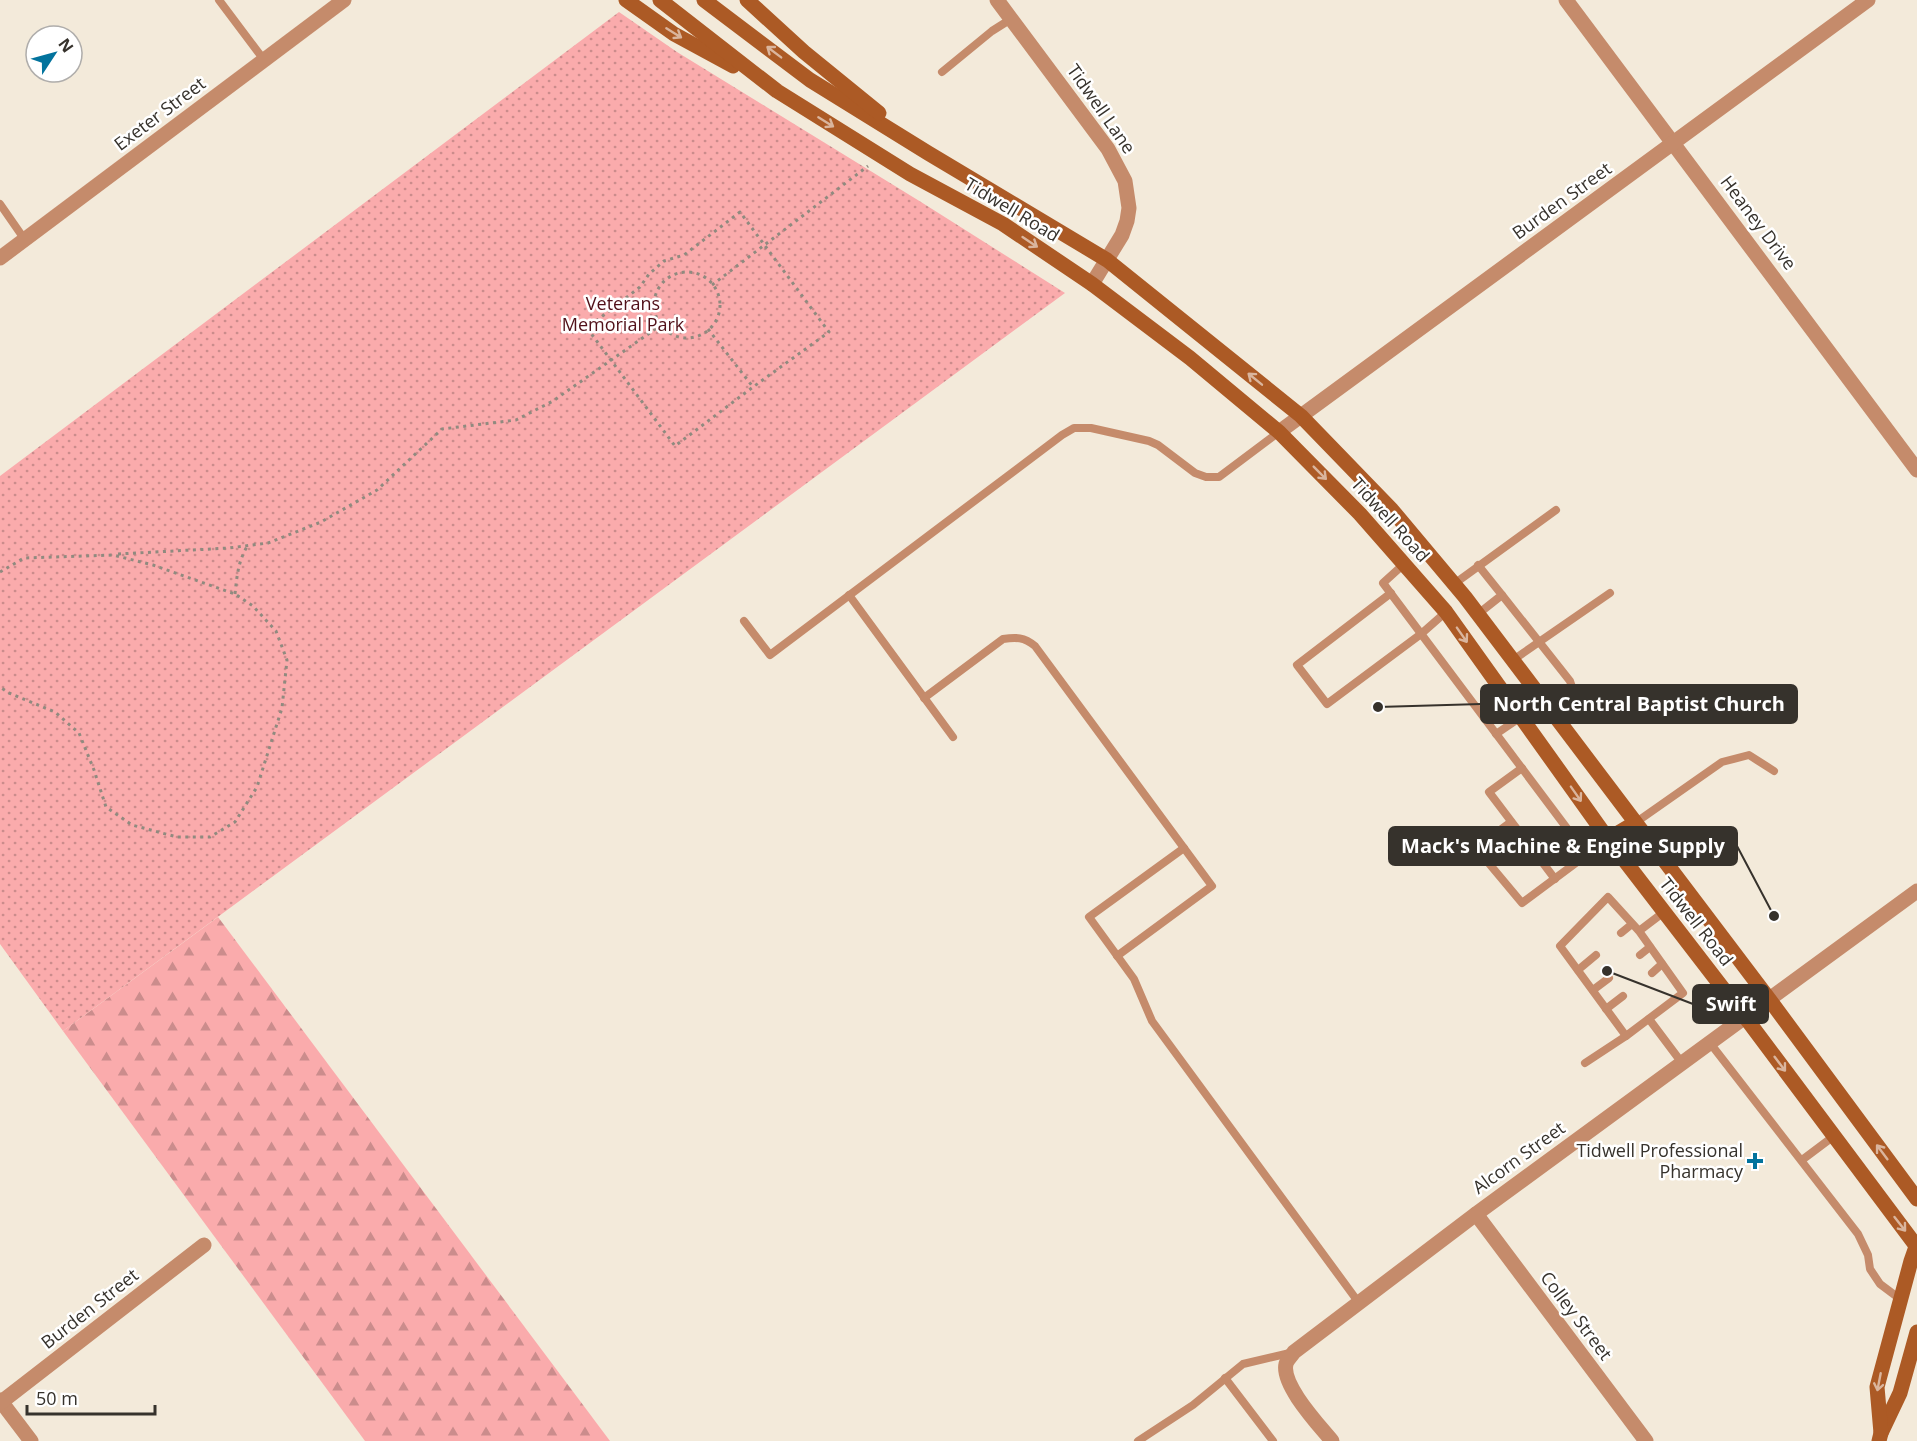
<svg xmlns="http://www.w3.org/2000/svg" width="1917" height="1441" viewBox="0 0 1917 1441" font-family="'Open Sans',sans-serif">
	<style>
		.forest { fill: url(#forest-firs) }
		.park { fill: url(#park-dots) }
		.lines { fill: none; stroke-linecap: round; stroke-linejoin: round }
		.path { stroke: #908a7f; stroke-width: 3; stroke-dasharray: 3 4.5; stroke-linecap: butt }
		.lane { stroke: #c58b6b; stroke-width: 8 }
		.street { stroke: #c58b6b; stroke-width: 15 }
		.secondary { stroke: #ac5a25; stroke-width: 15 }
		.oneway { stroke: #dab59d }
		.poi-dot { fill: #02739d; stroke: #fff; stroke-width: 2 }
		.labels { text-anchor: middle; stroke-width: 5; stroke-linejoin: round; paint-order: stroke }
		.street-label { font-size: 18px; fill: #36322c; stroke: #fff }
		.park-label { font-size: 18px; fill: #501018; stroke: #fff }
		.poi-label { font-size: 18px; fill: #36322c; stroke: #fff; text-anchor: end }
		.leader { fill: none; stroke: #36322c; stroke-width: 2 }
		.callout-dot { fill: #36322c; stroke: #fff; stroke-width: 2 }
		.callout { fill: #36322c; stroke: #36322c; stroke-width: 2 }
		.callout-label { font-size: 20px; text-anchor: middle; font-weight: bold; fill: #fff }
	</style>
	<defs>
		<pattern id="forest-firs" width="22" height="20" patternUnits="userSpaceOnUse" patternTransform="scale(1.5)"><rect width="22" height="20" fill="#faabac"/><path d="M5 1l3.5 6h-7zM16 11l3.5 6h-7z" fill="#cb8c8c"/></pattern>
		<pattern id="park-dots" width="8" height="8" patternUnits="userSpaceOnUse" patternTransform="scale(1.5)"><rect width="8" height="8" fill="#faabac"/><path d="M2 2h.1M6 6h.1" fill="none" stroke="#cb8c8c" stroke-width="1.8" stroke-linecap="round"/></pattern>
	</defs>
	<rect width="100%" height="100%" fill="#f3eada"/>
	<path class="forest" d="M218 917 610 1441H365L63 1031Z"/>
	<path class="park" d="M619 12 677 52 921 202 1065 293 63 1031 0 944V476Z"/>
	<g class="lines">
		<g class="path">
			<circle cx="687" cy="305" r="33"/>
			<path d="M712 285 868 166"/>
			<path d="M708 329 753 387 675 446 587 328 640 287 649 274 664 261 684 255 740 212 829 332 753 387"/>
			<path d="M118 554 229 548 268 543 321 522 377 490 442 429 516 420 553 401 661 325"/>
			<path d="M0 572 24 558 113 555 153 565 235 594 253 606 276 631 287 660 282 708 257 787 235 822 210 837H177L132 825 106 807 94 770 79 733 55 712 9 693 0 687"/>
			<path d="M235 594C237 576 238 561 248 545"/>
		</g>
		<g class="lane">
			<path d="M219 0 264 60"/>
			<path d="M942 72 992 31 1011 19"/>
			<path d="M0 204 25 240"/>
			<path d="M1404 564 1383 583 1587 855"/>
			<path d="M1454 584 1556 510"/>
			<path d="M1391 593 1297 665 1327 704 1421 634 1446 612"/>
			<path d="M849 595 953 737"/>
			<path d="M1502 595 1570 681 1574 693 1571 702 1554 715"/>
			<path d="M1478 614 1502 595 1478 565"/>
			<path d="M744 621 770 655 1062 435 1074 428H1091L1149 441 1158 445 1195 473 1206 477H1219L1279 432"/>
			<path d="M1513 660 1610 593"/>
			<path d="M924 698 1003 639C1016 637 1024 637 1035 646L1212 886 1117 956"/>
			<path d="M1496 734 1521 717"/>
			<path d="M1522 768 1489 792 1555 879"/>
			<path d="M1511 822 1476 848 1522 903 1608 839"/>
			<path d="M1635 823 1722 762 1749 755 1774 771"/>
			<path d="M1184 848 1089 917 1134 979 1152 1021 1359 1303"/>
			<path d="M1639 931 1683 993 1626 1036 1560 946 1608 897 1639 931 1664 912"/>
			<path d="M1621 933 1632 924"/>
			<path d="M1640 955 1650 947"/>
			<path d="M1578 970 1596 955"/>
			<path d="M1652 973 1662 964"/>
			<path d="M1593 990 1609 978"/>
			<path d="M1606 1009 1623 996"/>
			<path d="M1649 1019 1682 1063"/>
			<path d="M1710 1043 1858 1234 1868 1255 1870 1269 1880 1284 1900 1299"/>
			<path d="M1585 1063 1626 1036"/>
			<path d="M1802 1160 1834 1136"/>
			<path d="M1225 1378 1273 1441"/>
			<path d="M1138 1441 1193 1405 1243 1364 1290 1353"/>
		</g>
		<g class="street">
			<path d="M997 0 1108 149 1125 181 1129 208 1127 221 1122 235 1092 284"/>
			<path d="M1566 0 1917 470"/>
			<path d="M0 258 344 0"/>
			<path d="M1279 432 1868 0"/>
			<path d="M1476 1214 1646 1441"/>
			<path d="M0 1400 31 1441"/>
			<path d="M0 1403 204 1245"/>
			<path d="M1332 1441C1319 1425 1281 1385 1286 1364 1287 1360 1292 1355 1294 1352L1476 1214 1917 891"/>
		</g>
		<g class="secondary">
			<path d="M626 0 674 34 733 66"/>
			<path d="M660 0 777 91 910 174 1003 224 1092 284 1190 358 1279 432 1360 514 1446 612 1608 839 1745 1017 1917 1247"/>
			<path d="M704 0 810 80 928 153 1107 260 1301 416 1392 510 1465 597 1769 999 1917 1199"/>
			<path d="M747 0 804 52 879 113"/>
			<path d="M1608 839 1635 823"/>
			<path d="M1881 1433 1900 1393 1917 1332"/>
			<path d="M1879 1441 1881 1433 1877 1387 1911 1261 1917 1244"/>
		</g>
	</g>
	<defs><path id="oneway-shaft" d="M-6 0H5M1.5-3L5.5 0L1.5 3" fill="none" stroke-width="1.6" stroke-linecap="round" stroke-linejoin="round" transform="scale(1.5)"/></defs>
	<g class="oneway">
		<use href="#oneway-shaft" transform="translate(674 33) rotate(32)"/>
		<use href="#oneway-shaft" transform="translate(774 52) rotate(-143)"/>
		<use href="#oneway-shaft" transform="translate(826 122) rotate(32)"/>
		<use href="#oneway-shaft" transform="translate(1030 242) rotate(34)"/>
		<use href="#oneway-shaft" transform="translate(1255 379) rotate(-141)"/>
		<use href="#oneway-shaft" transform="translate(1320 473) rotate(45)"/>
		<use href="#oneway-shaft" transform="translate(1462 635) rotate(55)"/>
		<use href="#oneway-shaft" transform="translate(1576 794) rotate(55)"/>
		<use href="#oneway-shaft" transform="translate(1780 1064) rotate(53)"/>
		<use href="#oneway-shaft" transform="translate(1882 1152) rotate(-127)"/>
		<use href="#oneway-shaft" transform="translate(1900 1224) rotate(52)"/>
		<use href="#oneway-shaft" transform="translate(1879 1382) rotate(101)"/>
	</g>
	<path class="poi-dot" d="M1752 1152h6v6h6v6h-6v6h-6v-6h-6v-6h6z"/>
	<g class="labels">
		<g class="street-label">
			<text transform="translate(1101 109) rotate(55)" y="6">Tidwell Lane</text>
			<text transform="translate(160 114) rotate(-37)" y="6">Exeter Street</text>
			<text transform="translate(1562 201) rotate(-36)" y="6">Burden Street</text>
			<text transform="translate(1012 210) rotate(31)" y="6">Tidwell Road</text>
			<text transform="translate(1758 223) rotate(53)" y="6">Heaney Drive</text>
			<text transform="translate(1390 520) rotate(48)" y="6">Tidwell Road</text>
			<text transform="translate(1696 922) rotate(52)" y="6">Tidwell Road</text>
			<text transform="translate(1519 1158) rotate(-36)" y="6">Alcorn Street</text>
			<text transform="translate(90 1309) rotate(-38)" y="6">Burden Street</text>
			<text transform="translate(1576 1316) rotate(53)" y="6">Colley Street</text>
		</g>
		<g class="park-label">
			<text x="623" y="310">Veterans<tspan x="623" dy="21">Memorial Park</tspan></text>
		</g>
		<g class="poi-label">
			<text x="1743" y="1157">Tidwell Professional<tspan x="1743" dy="21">Pharmacy</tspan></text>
		</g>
	</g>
	<path class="leader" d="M1378 707L1481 704M1774 916L1737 846M1607 971L1693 1004"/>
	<g class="callout-dot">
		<circle cx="1378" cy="707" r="6"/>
		<circle cx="1774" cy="916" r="6"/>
		<circle cx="1607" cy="971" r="6"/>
	</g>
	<g class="callout">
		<rect x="1481" y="685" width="316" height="38" rx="6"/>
		<rect x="1389" y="827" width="348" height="38" rx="6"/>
		<rect x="1693" y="985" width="75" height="38" rx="6"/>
	</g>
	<g class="callout-label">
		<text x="1639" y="711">North Central Baptist Church</text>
		<text x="1563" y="853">Mack's Machine &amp; Engine Supply</text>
		<text x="1731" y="1011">Swift</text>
	</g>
	<g transform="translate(54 54) rotate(54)"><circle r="28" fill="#ffffff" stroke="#afadab" stroke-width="1.5"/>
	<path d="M0-4.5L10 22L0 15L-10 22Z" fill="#02739d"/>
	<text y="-9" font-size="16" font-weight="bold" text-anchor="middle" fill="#36322c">N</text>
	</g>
	<path d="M27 1405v9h128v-9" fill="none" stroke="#36322c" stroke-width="3"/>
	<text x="36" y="1405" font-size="18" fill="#36322c" stroke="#ffffff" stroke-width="4.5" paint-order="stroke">50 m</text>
</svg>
